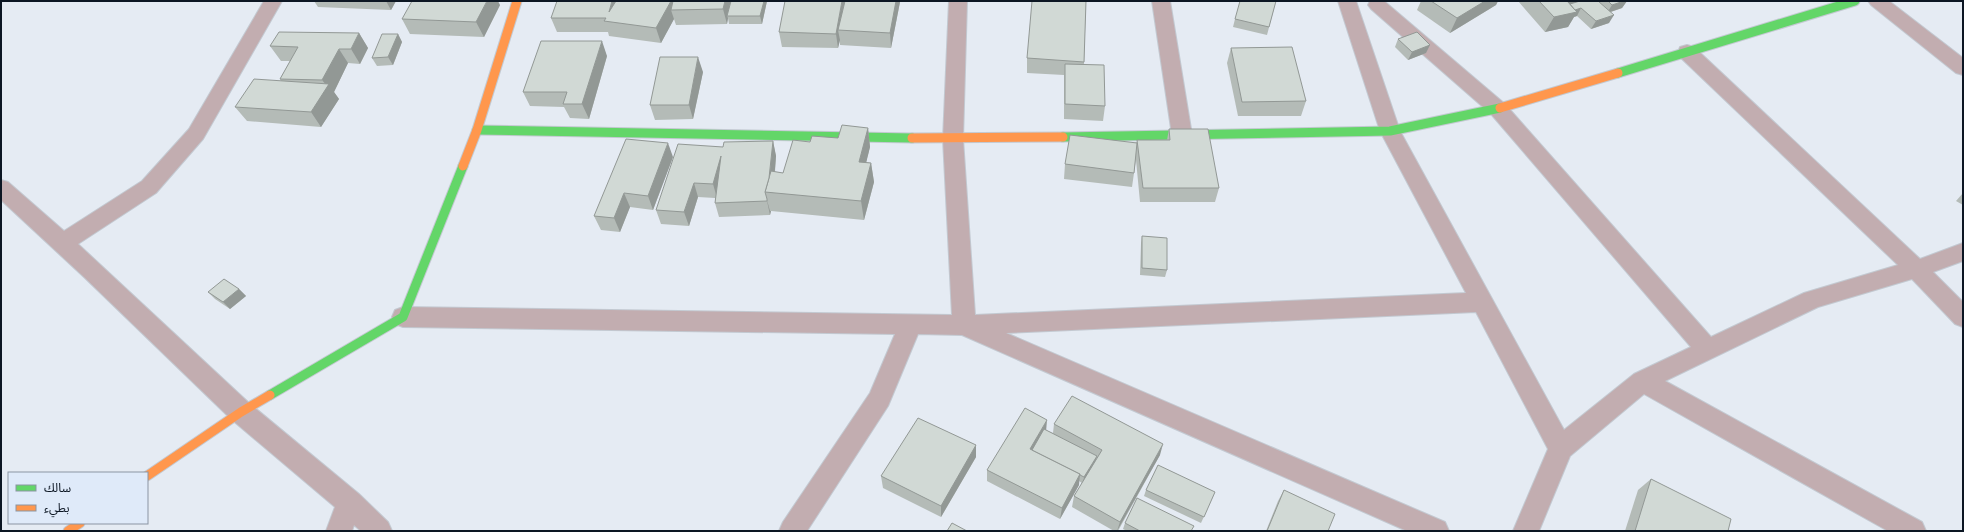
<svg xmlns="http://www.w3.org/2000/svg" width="1964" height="532" viewBox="0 0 1964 532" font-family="Karla,'Noto Sans Arabic',sans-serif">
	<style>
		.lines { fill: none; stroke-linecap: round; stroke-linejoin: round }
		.street-casing { stroke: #c3c9d1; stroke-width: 2 }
		.fast-casing { stroke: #c3c9d1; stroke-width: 11 }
		.slow-casing { stroke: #c3c9d1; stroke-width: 11 }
		.street { fill: #c2adb0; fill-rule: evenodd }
		.fast { stroke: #63d668; stroke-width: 9 }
		.slow { stroke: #ff974d; stroke-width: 9 }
		.wall { fill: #b4bbb7 }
		.shaded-wall { fill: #929895 }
		.building { fill: #d1d9d5; stroke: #929895 }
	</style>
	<rect width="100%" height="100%" fill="#e5ebf3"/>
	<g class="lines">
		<defs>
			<g id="street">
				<path d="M264 1H282L203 139 156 193 78 244 249 403 359 494 388 522 392 531H361L354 525 352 531H326L335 507 231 419 84 277 1 200V180L8 182 64 231 142 181 189 129Z"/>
				<path d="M949 1H967L963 139 975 315 1466 293 1380 131 1338 1H1356L1400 131 1564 430 1634 374 1691 347 1491 114 1371 9 1368 5 1370 1H1384L1505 104 1711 337 1804 293 1898 265 1680 57 1678 52 1680 47 1687 45 1694 47 1920 259 1963 243V261L1933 272 1963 302V327L1955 324 1912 279 1818 307 1665 381 1922 522 1926 531H1888L1644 394 1570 456 1539 531H1513L1548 449 1476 312 1006 333 1445 522 1449 531H1407L962 335 918 334 888 406 807 531H779L783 522 870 393 895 334 403 327 395 324 392 317 395 310 403 307 952 315 943 139Z"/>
				<path d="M1152 1H1170L1192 135 1189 140 1182 142 1175 140 1172 135Z"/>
				<path d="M1868 1H1889L1963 58V75L1956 73 1871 5Z"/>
			</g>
			<g id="fast">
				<path d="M1618 73 1855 1"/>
				<path d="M477 130 912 138"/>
				<path d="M1063 137 1390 131 1500 108"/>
				<path d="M270 395 403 317 463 166"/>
			</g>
			<g id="slow">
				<path d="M1500 108 1618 73"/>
				<path d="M912 138 1063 137"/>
				<path d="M463 166 477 130 517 1"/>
				<path d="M147 476 241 412 270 395"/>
				<path d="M68 531 80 523"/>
			</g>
		</defs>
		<use href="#street" class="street-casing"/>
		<use href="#fast" class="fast-casing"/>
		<use href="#slow" class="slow-casing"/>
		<use href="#street" class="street"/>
		<use href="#fast" class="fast"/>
		<use href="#slow" class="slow"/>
	</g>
	<g class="wall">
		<path d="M314 1H396L391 10 318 7Z"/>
		<path d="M767 1 762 24H729L728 18 727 24 676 25 674 19 661 43 609 36 608 32H557L551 18Z"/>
		<path d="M1086 1 1084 65 1105 106 1103 121 1064 119V75L1027 73V58Z"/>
		<path d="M1276 1 1267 35 1233 27 1235 19Z"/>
		<path d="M1421 1H1498L1496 5 1450 33 1417 10Z"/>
		<path d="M1518 1H1627L1622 8 1611 12 1609 23 1591 29 1577 16 1574 17 1568 27 1545 32Z"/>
		<path d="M900 2 891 48 840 45V40L838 48 782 47 779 32Z"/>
		<path d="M500 5 484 37 410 34 402 19Z"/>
		<path d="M359 33 368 48 360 64 348 63 334 92 339 99 321 127 247 121 235 107 281 81 280 79 290 61H281L270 46Z"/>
		<path d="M398 34 402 42 393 65 377 66 372 58Z"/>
		<path d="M1398 39 1426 53 1408 60 1395 47Z"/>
		<path d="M1231 48 1306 101 1301 116H1238L1227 63Z"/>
		<path d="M607 56 589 119 570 118 564 107 530 106 523 92Z"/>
		<path d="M703 72 693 119 655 120 650 105Z"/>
		<path d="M868 128 870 147 866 162 871 163 874 182 864 220 771 211 770 215 719 217 715 203V198L698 197 689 226 661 224 656 210 723 147 773 141 776 156 775 172 783 173 810 142 838 138Z"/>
		<path d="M1169 129 1219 188 1215 202H1140L1136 160 1134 173 1132 187 1064 179 1065 164 1137 142V140H1167Z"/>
		<path d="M673 157 653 210 630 207 620 232 601 230 594 216Z"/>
		<path d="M1963 193V205L1956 201Z"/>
		<path d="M1142 236 1167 270 1165 277 1140 275 1141 243Z"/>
		<path d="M239 289 246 296 230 309 215 299 208 292Z"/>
		<path d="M1054 424 1160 455 1118 531H1114L1072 507 1074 496 1082 483 1079 481V485L1060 519 987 481V470L1046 430 1053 433Z"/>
		<path d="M976 445V457L941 517 883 488 881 476Z"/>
		<path d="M1651 479 1728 531H1625L1638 490Z"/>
		<path d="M1146 490 1215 492 1201 523 1144 496Z"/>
		<path d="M1284 490 1328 531H1266L1278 501Z"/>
		<path d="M1125 523 1191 531H1127L1123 529Z"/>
	</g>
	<g class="shaded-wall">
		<path d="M386 1H396L391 10Z"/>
		<path d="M487 1H498L500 5 484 37 476 22Z"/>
		<path d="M612 1H622L609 12Z"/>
		<path d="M671 1H675L671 10 674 19 661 43 656 28Z"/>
		<path d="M725 1H731L727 16 728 18 727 24 723 9Z"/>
		<path d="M764 1H767L762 24 760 16Z"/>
		<path d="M842 1H846L838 30 840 40 838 48 836 34Z"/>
		<path d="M896 1H900V2L891 48 890 33Z"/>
		<path d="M1485 1H1498L1496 5 1450 33 1457 18Z"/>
		<path d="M1560 1H1592L1565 9Z"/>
		<path d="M1624 1H1627L1622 8 1607 13 1612 5Z"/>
		<path d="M1581 8 1577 16 1574 17 1568 27 1545 32 1554 17Z"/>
		<path d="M1614 15 1609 23 1591 29 1596 21Z"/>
		<path d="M359 33 368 48 360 64 351 49Z"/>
		<path d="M398 34 402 42 393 65 388 57Z"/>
		<path d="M602 41 607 56 589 119 582 104Z"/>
		<path d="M1430 45 1426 53 1408 60 1412 52Z"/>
		<path d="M339 49 348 63 334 92 339 99 321 127 311 112 327 86 322 80Z"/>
		<path d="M698 57 703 72 693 119 689 105Z"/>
		<path d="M868 128 870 147 862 180 859 162Z"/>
		<path d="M773 141 776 156 773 193 768 192Z"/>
		<path d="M668 143 673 157 653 210 648 196Z"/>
		<path d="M721 156 717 198 713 184Z"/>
		<path d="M871 163 874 182 864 220 861 201Z"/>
		<path d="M694 183 698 197 689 226 684 212Z"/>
		<path d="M624 193 630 207 620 232 614 218Z"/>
		<path d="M767 200 770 211H771L770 215 767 201Z"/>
		<path d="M239 289 246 296 230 309 223 302Z"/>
		<path d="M1047 420 1046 432 1034 452 1030 449Z"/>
		<path d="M1163 444 1160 455 1117 531 1120 522Z"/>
		<path d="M976 445V457L941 517V506Z"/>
		<path d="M1097 456 1095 462 1083 484 1084 477Z"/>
		<path d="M1080 474 1079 485 1060 519 1062 508Z"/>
	</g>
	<g class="building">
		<path d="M412 1H487L476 22 402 19Z"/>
		<path d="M557 1H612L609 12 616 1H671L656 28 604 21 606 18H551Z"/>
		<path d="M673 1H725L723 9 671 10Z"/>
		<path d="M731 1H764L760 16H727Z"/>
		<path d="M785 1H842L836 34 779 32Z"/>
		<path d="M845 1H896L890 33 838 30Z"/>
		<path d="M1032 1H1086L1084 62 1027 58Z"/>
		<path d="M1240 1H1276L1269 27 1235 19Z"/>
		<path d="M1431 1H1485L1457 18Z"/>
		<path d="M1539 1H1567L1577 12 1554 17Z"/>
		<path d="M1580 1H1598L1614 15 1596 21 1581 8 1575 10 1570 4Z"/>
		<path d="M1608 1H1624L1612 5Z"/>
		<path d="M279 32 359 33 351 49H339L322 80 280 79 298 47 270 46Z"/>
		<path d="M1417 32 1430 45 1412 52 1398 39Z"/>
		<path d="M382 34H398L388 57 372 58Z"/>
		<path d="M541 41H602L582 104H563L567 92H523Z"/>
		<path d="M1292 47 1306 101 1242 102 1231 48Z"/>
		<path d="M660 57H698L689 105H650Z"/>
		<path d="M1065 64 1104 65 1105 106 1065 104Z"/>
		<path d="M254 79 329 84 311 112 235 107Z"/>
		<path d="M842 125 868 128 859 162 871 163 861 201 765 192 771 171 783 173 793 140 810 142 812 136 838 138Z"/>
		<path d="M1169 129H1208L1219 188H1143L1137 140H1170Z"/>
		<path d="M1070 135 1137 143 1134 173 1065 164Z"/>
		<path d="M626 139 668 143 648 196 624 193 614 218 594 216Z"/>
		<path d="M773 141 769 178 765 192 767 199V201L715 203 721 156 713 184 694 183 684 212 656 210 678 144 723 147 724 142Z"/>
		<path d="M1142 236 1167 238V270L1142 268Z"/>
		<path d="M224 279 239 289 223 302 208 292Z"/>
		<path d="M1072 396 1163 444 1120 522 1074 496 1102 450 1054 424Z"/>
		<path d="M1025 408 1047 420 1030 449 1080 474 1062 508 987 470Z"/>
		<path d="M918 418 976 445 941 506 881 476Z"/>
		<path d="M1044 429 1097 456 1084 477 1080 475V474L1032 450Z"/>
		<path d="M1158 465 1215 492 1204 517 1146 490Z"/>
		<path d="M1651 479 1731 519 1728 531H1635Z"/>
		<path d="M1284 490 1335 514 1328 531H1267Z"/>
		<path d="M1137 498 1194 526 1191 531H1140L1125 523Z"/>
		<path d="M952 523 967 531H947Z"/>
	</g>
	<rect width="1964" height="532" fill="none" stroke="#0c1623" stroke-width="4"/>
	<rect x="8" y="472" width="140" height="52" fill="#dfeaf9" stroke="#8b95a3"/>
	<rect x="16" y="485" width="20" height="6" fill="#63d668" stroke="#8b95a3"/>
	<text x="44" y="492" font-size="12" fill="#0c1623">سالك</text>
	<rect x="16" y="505" width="20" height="6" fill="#ff974d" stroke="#8b95a3"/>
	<text x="44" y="512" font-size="12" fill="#0c1623">بطيء</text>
</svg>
